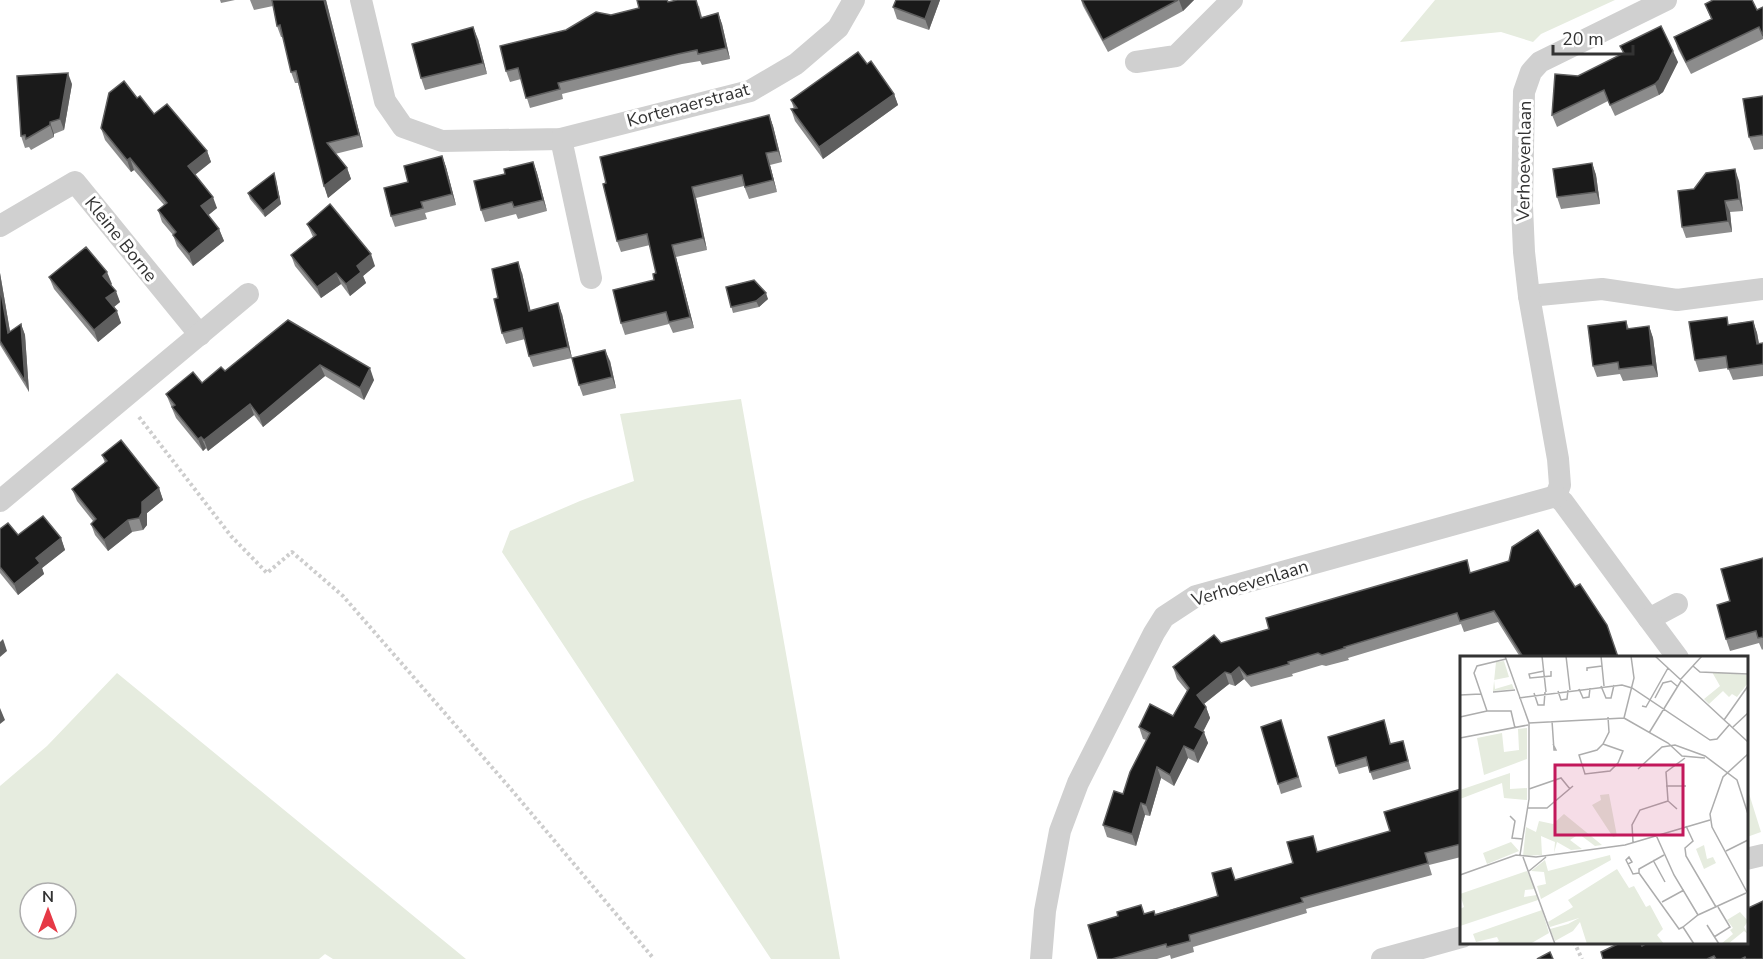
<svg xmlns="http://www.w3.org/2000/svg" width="1763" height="959" viewBox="0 0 1763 959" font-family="'Nunito Sans',sans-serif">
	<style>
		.green { fill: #e6ecdf; fill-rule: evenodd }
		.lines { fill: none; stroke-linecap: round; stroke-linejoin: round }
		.path { stroke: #cdcdcd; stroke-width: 4; stroke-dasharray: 3 3; stroke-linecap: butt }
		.street { stroke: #d0d0d0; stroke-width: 22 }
		.wall { fill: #8c8c8c }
		.shaded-wall { fill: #5f5f5f }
		.building { fill: #1a1a1a; stroke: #5f5f5f; stroke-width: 1.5 }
		.labels { text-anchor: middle; stroke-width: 6; stroke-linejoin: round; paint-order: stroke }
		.street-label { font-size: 18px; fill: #333; stroke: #fff }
		.inset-road { fill: none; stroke: #adadad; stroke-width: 1.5 }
		.view { fill: #c2185b; fill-opacity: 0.15; stroke: #c2185b; stroke-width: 3 }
		.inset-edge { fill: none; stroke: #333; stroke-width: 3 }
	</style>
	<rect width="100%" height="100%" fill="#fff"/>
	<g class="green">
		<path d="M1435 0H1615L1541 34 1533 42 1501 32 1400 42Z"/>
		<path d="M741 399 840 959H771L502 552 510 531 580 501 634 481 620 414Z"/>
		<path d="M117 673 466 959H333L325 954 319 959H0V786L47 746ZM30 893H66V929H30Z"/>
		<path d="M1746 784 1761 832 1747 837H1746Z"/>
	</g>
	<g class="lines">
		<g class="path">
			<path d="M139 417 231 536 267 573 292 552 343 596 510 788 654 959"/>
			<path d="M1574 942 1582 959"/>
		</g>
		<g class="street">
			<path d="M361 0 385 101 403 127 442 141 561 139 750 91 796 64 838 28 854 0"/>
			<path d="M1136 62 1176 56 1232 0"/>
			<path d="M561 139 591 278"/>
			<path d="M0 226 75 182 200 335"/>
			<path d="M1529 296 1602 289 1677 300 1763 289"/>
			<path d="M1556 496 1560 485 1558 459 1529 296 1524 252 1522 206 1524 92 1531 72 1540 62 1666 0"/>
			<path d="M1556 496 1563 502 1649 619 1677 604"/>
			<path d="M0 501 248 294"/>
			<path d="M1649 619 1678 658"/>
			<path d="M1746 859 1763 855"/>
			<path d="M1041 959 1045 911 1060 831 1078 783 1154 633 1164 617 1196 596 1556 496"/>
			<path d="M1382 959 1462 937"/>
		</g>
	</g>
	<g class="wall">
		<path d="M220 0H235L221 3Z"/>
		<path d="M250 0H326L363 147 335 154 347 168 351 179 328 198 298 83H295L291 72 283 37H281L277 26 273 6 254 10Z"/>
		<path d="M637 0H668L669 2 699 6 702 17 718 13 722 24 730 59 702 65 700 61 682 64 562 94 563 99 530 108 521 79 510 82 506 71 611 15 639 8Z"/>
		<path d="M896 0H940L929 30 897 19 893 7Z"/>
		<path d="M1081 0H1194L1183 11 1108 52 1083 6Z"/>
		<path d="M1705 4 1757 10 1763 7V39L1691 74 1678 49 1674 37 1711 19Z"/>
		<path d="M478 39 487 74 425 90 421 78Z"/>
		<path d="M1620 46 1678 62 1663 92 1659 95 1615 116 1608 101 1557 127 1552 115 1578 76 1623 53Z"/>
		<path d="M867 64 894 94 898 105 823 159 795 121 791 109H794L791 100Z"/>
		<path d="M72 84 64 130 54 134V137L31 150 29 147 25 148 21 136Z"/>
		<path d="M1763 96V149L1754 150 1749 137Z"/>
		<path d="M137 98 154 114 207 151 211 162 195 175 217 208 208 215 219 229 224 241 193 266 177 246 173 235 162 222 158 210 164 205 134 170 131 172 105 140 101 128Z"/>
		<path d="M769 115 773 126 782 162 770 165 777 192 749 199 744 186 696 198 707 250 676 257 694 328 673 333 669 324 625 335 621 323 654 280 656 273 650 245 621 252 617 241Z"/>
		<path d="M442 156 446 167 456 205 425 213 427 219 395 227 391 216 408 182Z"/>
		<path d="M533 162 537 173 547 211 518 219 516 214 485 222 481 210 505 174Z"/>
		<path d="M1592 163 1596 175 1600 204 1561 209 1557 197Z"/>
		<path d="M276 179 281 204 265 217 250 199 248 193Z"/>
		<path d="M1739 181 1743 211 1730 212 1732 232 1686 238 1682 227 1694 189Z"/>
		<path d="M307 224 375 266 363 276 366 283 350 296 341 284 321 298 295 266 291 255 313 237Z"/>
		<path d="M0 273 10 332 21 324 25 335 29 392 0 345Z"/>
		<path d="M522 273 530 310 562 314 572 358 533 367 529 356 525 339 506 344 502 333 498 298Z"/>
		<path d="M49 277 112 284 111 285 120 302 114 307 121 323 98 342 54 289Z"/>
		<path d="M726 287 768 299 759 307 733 313Z"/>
		<path d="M288 320 374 380 364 400 325 376 263 427 254 415 208 451 206 448 203 451 176 418 166 394 202 383 225 371Z"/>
		<path d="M1626 321 1629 329 1649 326 1653 338 1658 377 1623 381 1620 374 1597 377 1593 366Z"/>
		<path d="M1753 321 1757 333 1759 343H1763V376L1733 380 1728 368 1699 372 1695 360 1729 324Z"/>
		<path d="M610 361 616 388 583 396 579 385Z"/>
		<path d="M102 455 159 488 163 500 147 513V525L143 530 132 532 108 551 95 535 91 524 93 521 77 501 72 489 105 463Z"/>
		<path d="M0 529 18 535 61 538 65 550 42 568 44 574 18 595 0 573Z"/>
		<path d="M1763 558V649L1762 650 1759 643 1730 651 1726 639 1730 601Z"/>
		<path d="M1472 573 1618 657H1520L1498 622 1464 632 1461 624 1348 658 1349 660 1326 666 1322 665 1292 674 1293 676 1251 687 1244 679 1235 686 1229 684 1204 704 1206 707 1210 718 1203 732 1208 743 1198 763 1188 758 1174 786 1161 778 1150 816 1145 815 1136 846 1107 837 1103 825 1123 794 1146 740 1143 739 1139 727 1173 716 1187 691 1177 679 1173 667 1221 643Z"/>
		<path d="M1281 720 1302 787 1281 794 1278 784Z"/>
		<path d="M1384 720 1391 744 1403 741 1411 769 1373 780 1368 766 1339 774 1336 766Z"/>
		<path d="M1461 789V857L1429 865 1432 875 1306 909 1307 913 1193 947 1194 952 1171 959 1170 955 1157 959H1098L1141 905 1144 914H1155L1218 896 1236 880 1293 863 1318 852 1390 831 1455 791Z"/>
		<path d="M1746 942 1763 959H1603L1642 946Z"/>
	</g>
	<g class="shaded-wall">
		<path d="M324 0H326L363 147 359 135Z"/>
		<path d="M932 0H940L929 30 925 19Z"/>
		<path d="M1179 0H1194L1183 11Z"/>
		<path d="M718 13 722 24 730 59 726 48Z"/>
		<path d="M473 27 478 39 487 74 483 63Z"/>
		<path d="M1673 51 1678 62 1663 92 1659 95 1655 84Z"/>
		<path d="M68 73 72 84 64 130 60 119Z"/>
		<path d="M894 94 898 105 823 159 819 147Z"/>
		<path d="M769 115 773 126 782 162 778 151Z"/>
		<path d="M50 122 54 134V137L50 125Z"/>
		<path d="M207 151 211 162 192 177 188 166Z"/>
		<path d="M766 153 770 165 777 192 773 180Z"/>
		<path d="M442 156 446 167 456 205 452 194Z"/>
		<path d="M130 158 134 170 131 172 127 160Z"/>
		<path d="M533 162 537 173 547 211 543 200Z"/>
		<path d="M1592 163 1596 175 1600 204 1596 192Z"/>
		<path d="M347 168 351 179 328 198 324 186Z"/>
		<path d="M1735 169 1739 181 1743 211 1739 199Z"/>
		<path d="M274 173 281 204 265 217 263 211Z"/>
		<path d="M692 187 696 198 707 250 703 238Z"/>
		<path d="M213 197 217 208 205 218 201 206Z"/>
		<path d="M1725 201 1730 212 1732 232 1728 221Z"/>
		<path d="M219 229 224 241 193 266 189 254Z"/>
		<path d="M672 245 676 257 694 328 690 317Z"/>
		<path d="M371 254 375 266 363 276 366 283 350 296 346 284 357 266Z"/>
		<path d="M518 262 522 273 533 321 529 311Z"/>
		<path d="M107 272 112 284 107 287 103 276Z"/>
		<path d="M0 273 12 343 8 333 0 286Z"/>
		<path d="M336 273 341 284 321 298 317 287Z"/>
		<path d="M116 291 120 302 110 310 106 298Z"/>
		<path d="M766 293 768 299 759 307 756 301Z"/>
		<path d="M558 303 562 314 572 358 568 347Z"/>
		<path d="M117 311 121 323 98 342 94 330Z"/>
		<path d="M1753 321 1757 333 1761 356 1757 344Z"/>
		<path d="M21 324 25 335 29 392 25 381Z"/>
		<path d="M1649 326 1653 338 1658 377 1653 365Z"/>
		<path d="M605 350 610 361 616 388 612 377Z"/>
		<path d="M320 365 325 376 263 427 259 416Z"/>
		<path d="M370 368 374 380 364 400 360 388Z"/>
		<path d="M250 404 254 415 208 451 204 440Z"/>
		<path d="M201 437 206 448 203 451 198 439Z"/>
		<path d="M159 488 163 500 147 513V525L143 530 139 518 142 502Z"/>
		<path d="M128 520 132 532 108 551 104 540Z"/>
		<path d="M61 538 65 550 42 568 44 574 18 595 14 584 36 558Z"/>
		<path d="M3 639 7 651 0 657V642Z"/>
		<path d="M1239 667 1244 679 1235 686 1231 674Z"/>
		<path d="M1225 672 1229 684 1201 706 1197 695Z"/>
		<path d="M1206 707 1210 718 1199 739 1195 727Z"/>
		<path d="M0 708 5 720 0 724Z"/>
		<path d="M1204 732 1208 743 1198 763 1194 751Z"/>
		<path d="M1184 746 1188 758 1174 786 1170 775Z"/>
		<path d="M1157 767 1161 778 1150 816 1146 805Z"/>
		<path d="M1141 803 1145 815 1136 846 1132 834Z"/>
	</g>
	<g class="building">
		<path d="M272 0H324L359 135 327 143 347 168 324 186 296 71 291 72 280 25 277 26Z"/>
		<path d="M637 0H667L668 2 677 0H696L701 18 718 13 726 48 698 54 697 50 678 54 558 83 560 89 526 98 518 68 506 71 500 46 566 30 596 12 611 15 639 8Z"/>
		<path d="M896 0H932L925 19 893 7Z"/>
		<path d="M1082 0H1178L1103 40Z"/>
		<path d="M1713 0H1752L1757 10 1763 7V36L1759 27 1686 62 1674 37 1712 19 1705 4Z"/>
		<path d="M1661 26 1673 51 1659 80 1655 84 1610 105 1604 90 1552 115 1555 74 1578 76 1624 53 1620 46Z"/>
		<path d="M473 27 483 63 421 78 412 44Z"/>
		<path d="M858 52 867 64 871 61 894 94 819 147 791 109 797 108 791 100Z"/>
		<path d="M68 73 60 119 50 122V125L26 139 25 135 21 136 17 76Z"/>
		<path d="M124 81 137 98 140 96 154 114 167 104 207 151 188 166 213 197 201 206 219 229 189 254 173 235 176 232 158 210 167 203 130 158 127 160 101 128 109 93Z"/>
		<path d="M1763 96V135L1749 137 1743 99Z"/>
		<path d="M769 115 778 151 766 153 773 180 745 187 742 175 692 187 703 238 672 245 690 317 669 322 666 312 621 323 613 290 654 280 653 274 656 273 647 234 617 241 603 184 606 183 600 157Z"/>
		<path d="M442 156 452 194 421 202 423 208 391 216 384 188 408 182 404 166Z"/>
		<path d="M533 162 543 200 514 207 512 202 481 210 474 181 505 174 504 169Z"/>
		<path d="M1592 163 1596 192 1557 197 1553 169Z"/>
		<path d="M1735 169 1739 199 1725 201 1728 221 1682 227 1678 191 1694 189 1706 173Z"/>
		<path d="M274 173 279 198 263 211 248 193Z"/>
		<path d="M330 204 371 254 357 266 361 272 346 284 336 273 317 287 291 255 316 235 307 224Z"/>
		<path d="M86 247 107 272 103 276 116 291 106 298 117 311 94 330 49 277Z"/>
		<path d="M518 262 529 311 558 303 568 347 529 356 522 328 502 333 494 299 498 298 492 269Z"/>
		<path d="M754 280 766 293 756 301 731 307 726 287Z"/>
		<path d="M0 286 8 333 21 324 25 381 0 341Z"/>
		<path d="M1727 317 1728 325 1753 321 1757 344 1763 343V364L1728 369 1726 356 1695 360 1689 322Z"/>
		<path d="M288 320 370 368 360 388 320 365 259 416 250 404 204 440 201 437 198 439 172 407 175 405 166 394 193 372 202 383 221 367 225 371Z"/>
		<path d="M1626 321 1627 329 1649 326 1653 365 1619 369 1618 362 1593 366 1588 326Z"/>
		<path d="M605 350 612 377 579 385 572 358Z"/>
		<path d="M121 440 159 488 142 502V513L139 518 128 520 104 540 91 524 96 519 72 489 107 461 102 455Z"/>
		<path d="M43 516 61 538 36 558 40 563 14 584 0 567V529L8 523 18 535Z"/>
		<path d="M1538 530 1575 587 1580 584 1607 625 1618 657H1523L1494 611 1460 621 1457 613 1344 647 1345 648 1322 655 1318 653 1288 662 1289 664 1247 676 1239 667 1231 674 1225 672 1197 695 1206 707 1195 727 1204 732 1194 751 1184 746 1170 775 1157 767 1146 805 1141 803 1132 834 1103 825 1114 791 1123 794 1130 772 1150 733 1139 727 1150 704 1173 716 1189 688 1173 667 1214 635 1221 643 1269 629 1266 618 1467 560 1470 573 1509 561 1512 547Z"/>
		<path d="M1763 558V637L1758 638 1756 631 1726 639 1717 605 1730 601 1721 569Z"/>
		<path d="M1281 720 1298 777 1278 784 1261 727Z"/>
		<path d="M1384 720 1390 744 1403 741 1408 761 1370 772 1366 757 1336 766 1328 737Z"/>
		<path d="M1461 789V844L1425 853 1428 863 1301 898 1303 902 1189 935 1190 941 1167 947 1166 944 1112 959H1098L1088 925 1118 916 1117 912 1141 905 1144 914 1154 911 1155 915 1218 896 1212 873 1231 868 1235 880 1293 863 1287 842 1313 836 1317 852 1390 831 1384 812Z"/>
		<path d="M1763 901V959H1746L1745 957 1741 959H1716L1714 956 1707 959H1603L1601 952 1622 942H1640L1642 946 1649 942H1746V909Z"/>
		<path d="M1550 952 1553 959H1537Z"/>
	</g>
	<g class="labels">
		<g class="street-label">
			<text transform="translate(688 105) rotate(-15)" y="6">Kortenaerstraat</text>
			<text transform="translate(1524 161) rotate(-89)" y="6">Verhoevenlaan</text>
			<text transform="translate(121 239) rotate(51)" y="6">Kleine Borne</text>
			<text transform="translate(1250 583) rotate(-17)" y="6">Verhoevenlaan</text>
		</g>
	</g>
	<g transform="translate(1460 656)">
		<rect width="288" height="288" fill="#fff"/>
		<path d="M44 5 49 21 34 24 35 33 52 28 54 33 33 35 36 6ZM252 16 288 19V27L277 41 272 38 269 41 263 35 249 48 244 43 260 30ZM67 72V103L24 119 17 82 42 77 44 96 59 94 58 73ZM50 117V133L67 132V144L44 142 42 127 0 143V134ZM149 138 157 180 153 181 132 149 141 144 140 139ZM104 158 142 189 135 190 119 178 110 184 122 193 111 194 97 186 94 197 95 186 81 180 82 199 63 200 66 171 76 176 79 165 93 168ZM51 186 59 195 27 208 23 197ZM244 189 247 203 253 201 256 207 244 213 236 193ZM150 199 151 204 81 243 77 230 86 228 84 216 71 215 85 204 88 215ZM157 213 169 232 174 230 186 251 190 249 203 273 197 279 204 288H127L120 266 113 275 95 285 90 273 108 268 119 262 90 271 88 266 113 251 108 244ZM67 215 75 233 65 234 64 241 77 239 78 244 0 270V253L4 251 0 238ZM82 254 89 277 70 288H33L39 285 37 281 16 286 13 278ZM280 256 288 265 284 271 288 278 284 275 268 288H261L273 278 270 274 273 272 267 264Z" fill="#e6ecdf"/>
		<path class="inset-road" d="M45 0 69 67V143L60 199M67 0H87M82 0 86 36M106 0 110 34M141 0 144 30M195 0 288 86M46 3 17 10 14 17 27 55H51L55 72M233 10 240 16 288 18M84 15 69 18 70 22 91 20V15M127 15V12L142 10M220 24 242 0M141 30 146 42H151L154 29M119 33 123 42 129 41 130 32M98 35 101 44 107 43 108 34M33 36 55 34M74 37 78 49H84L85 36M0 39 21 38M59 42 162 29 172 32 250 84 257 83 270 68M195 42 203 27 211 25 217 30M182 50 186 51 208 12M0 61 27 55M164 62 208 87 222 100 245 102M164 62 174 22 171 0M264 64 288 30M92 65 94 94H96L93 88M69 67 164 62M273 71 288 57M189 77 221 25M0 82 68 69M143 88 137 94 119 99 125 118 150 115 158 107 163 95 143 88 149 76 148 61M288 98 263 121 250 158 252 171 288 238M178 113 202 91 215 89 245 100 277 124 288 158M206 130H226M69 133 101 122 110 133M68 152H87L113 130M217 153 208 145 206 116 225 102M50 160 55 165 52 182 63 183M226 170 233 185 225 192 226 200 256 251M196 179 214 219 238 259M173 186 172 169 180 154 208 145M266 195 288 184M63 201 95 288M193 204 205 226M168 208 172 206 169 201 166 204 173 218 179 217M69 215 86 201M179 217 219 273 223 271M179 217V213L204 199M0 219 56 199 76 201 165 189 250 164M202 246 224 234M247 269 259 288M223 271 238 259 286 237M223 271 234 288M254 281 270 271 258 251"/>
		<path class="view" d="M95 109H223V179H95Z"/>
		<rect width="288" height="288" class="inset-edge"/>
	</g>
	<g transform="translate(48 911)"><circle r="28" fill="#ffffff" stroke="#adadad" stroke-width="1.5"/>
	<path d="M0-4.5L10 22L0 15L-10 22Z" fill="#e63946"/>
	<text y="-9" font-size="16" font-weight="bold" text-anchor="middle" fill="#333333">N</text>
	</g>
	<path d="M1553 45v9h80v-9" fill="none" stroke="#333333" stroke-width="3"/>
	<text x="1562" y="45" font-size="18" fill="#333333" stroke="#ffffff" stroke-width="4.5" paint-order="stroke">20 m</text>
</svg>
